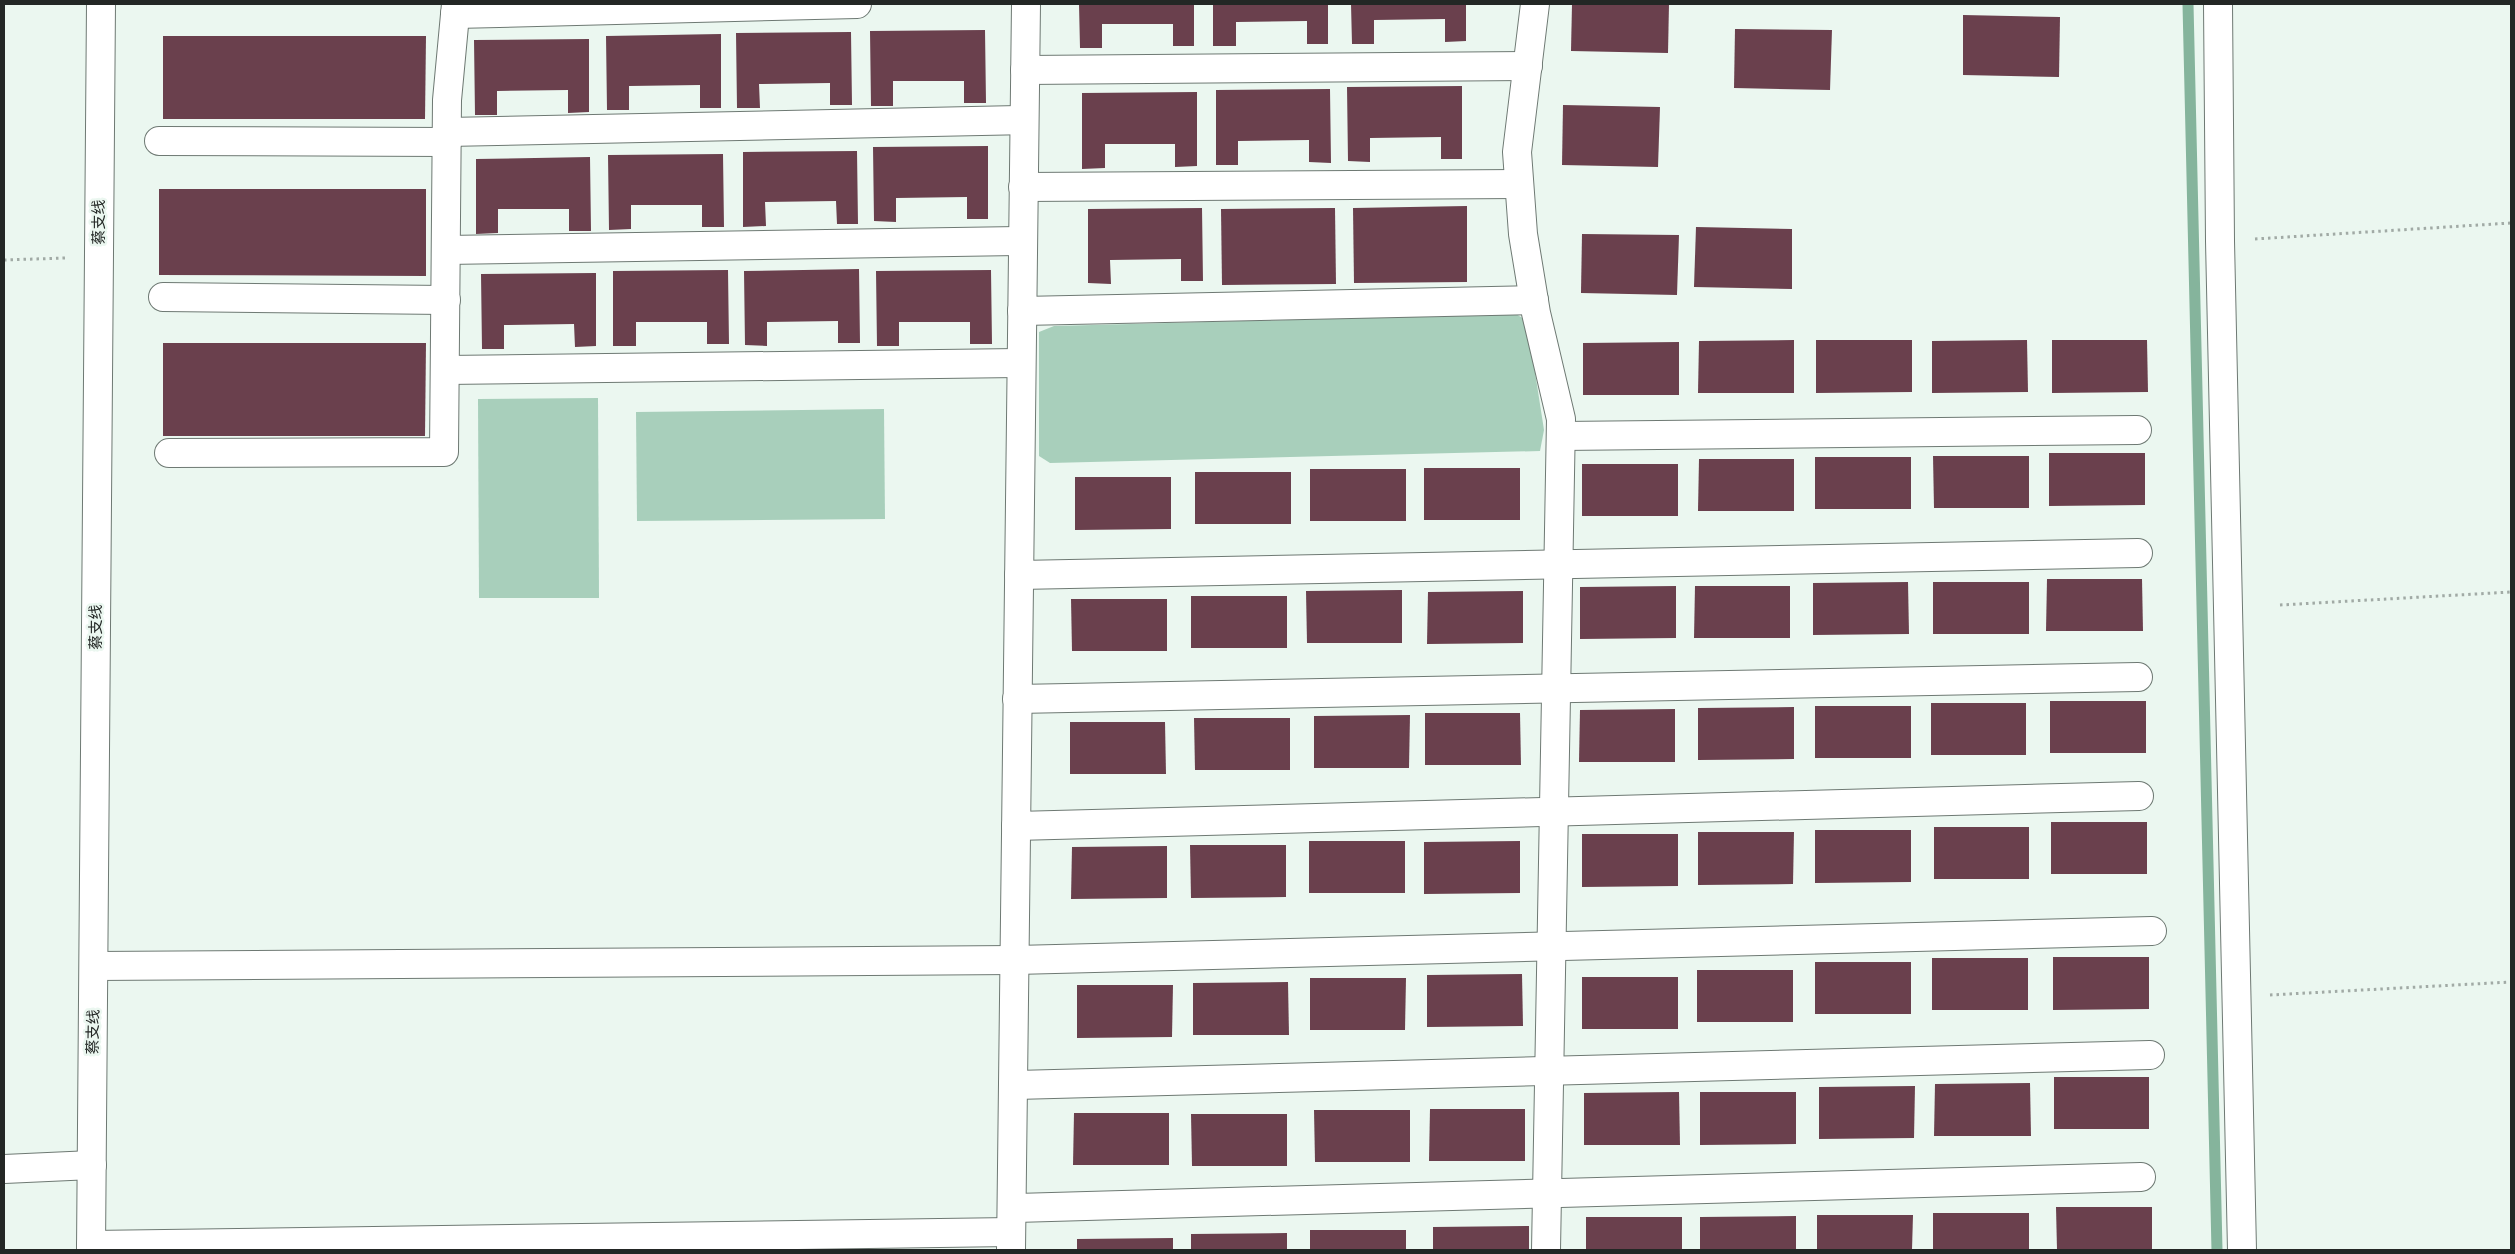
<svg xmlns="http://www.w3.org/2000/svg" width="2515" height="1254" viewBox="0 0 2515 1254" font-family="'Crimson Pro','Noto Sans SC',serif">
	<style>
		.green { fill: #a8cfbb }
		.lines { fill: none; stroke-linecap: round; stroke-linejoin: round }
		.stream { stroke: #85b49c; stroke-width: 11 }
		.building { fill: #6a404d }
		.minor-casing { stroke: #6e7973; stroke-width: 30 }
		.path { stroke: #a1aaa5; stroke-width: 3; stroke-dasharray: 2.5 4; stroke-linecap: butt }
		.minor { stroke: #fff; stroke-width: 28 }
		.labels { text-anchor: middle; stroke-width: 5; stroke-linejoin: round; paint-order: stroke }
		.street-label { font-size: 15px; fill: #232725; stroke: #ebf7f0 }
	</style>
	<rect width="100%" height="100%" fill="#ebf7f0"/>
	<g class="green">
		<path d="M1516 314 1527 321 1544 430 1540 451 1050 463 1039 456V332L1054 326Z"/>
		<path d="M598 398 599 598H479L478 399Z"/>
		<path d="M884 409 885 519 637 521 636 412Z"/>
	</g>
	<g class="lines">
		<path class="stream" d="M2188 4 2217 1250"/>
	</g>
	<g class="building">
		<path d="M1079 4H1194V46H1173V24H1102V48H1080Z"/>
		<path d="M1213 4H1328V44H1307V21L1236 22V46H1213Z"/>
		<path d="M1351 4H1466V41L1445 42V19L1374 20V44H1352Z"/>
		<path d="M1572 4H1669L1668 53 1571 51Z"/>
		<path d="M1963 15 2060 17 2059 77 1963 75Z"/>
		<path d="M1735 29 1832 30 1830 90 1734 88Z"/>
		<path d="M985 30 986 103H964V81H893V106H871L870 31Z"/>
		<path d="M851 32 852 105H830V83L759 84 760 108H737L736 33Z"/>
		<path d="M721 34V108H700V85L629 86V110H607L606 36Z"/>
		<path d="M163 36H426L425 119H163Z"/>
		<path d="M589 39V112L568 113V90L497 91V115H475L474 40Z"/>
		<path d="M1462 86V159H1441V137L1370 138V162L1348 161 1347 87Z"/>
		<path d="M1330 89 1331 163 1309 162V140L1238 141V165H1216V90Z"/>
		<path d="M1197 92V166L1175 167V144H1105V168L1082 169V93Z"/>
		<path d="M1563 105 1660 107 1658 167 1562 165Z"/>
		<path d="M988 146V219H967V197L896 198V222L874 221 873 147Z"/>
		<path d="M857 151 858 224H837L836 201 765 202 766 226 743 227V152Z"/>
		<path d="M723 154 724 227H702V205H631V229L609 230 608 155Z"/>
		<path d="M590 157 591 231H569V209H498V233L476 234V159Z"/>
		<path d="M159 189H426V276L159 275Z"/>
		<path d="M1467 206V282L1354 283 1353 208Z"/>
		<path d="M1202 208 1203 281H1181V259L1110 260 1111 284 1088 283V209Z"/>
		<path d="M1335 208 1336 284 1222 285 1221 209Z"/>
		<path d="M1696 227 1792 229V289L1694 287Z"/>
		<path d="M1582 234 1679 235 1677 295 1581 293Z"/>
		<path d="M859 269 860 343H838V321L767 322V346L745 345 744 271Z"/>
		<path d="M728 270 729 344H707V322H636V346H613V271Z"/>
		<path d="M991 270 992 344H970V322H899V346H877L876 271Z"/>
		<path d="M596 273V346L575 347 574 324 504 325V349H482L481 274Z"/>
		<path d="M1794 340V393H1698L1699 341Z"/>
		<path d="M1816 340H1912V392L1816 393Z"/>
		<path d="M2027 340 2028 392 1932 393V341Z"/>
		<path d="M2052 340H2147L2148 392 2052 393Z"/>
		<path d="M1679 342V395H1583V343Z"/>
		<path d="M163 343H426L425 436H163Z"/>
		<path d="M2049 453H2145V505L2049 506Z"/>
		<path d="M1933 456H2029V508H1934Z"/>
		<rect x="1815" y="457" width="96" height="52"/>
		<path d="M1699 459H1794V511H1698Z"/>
		<rect x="1582" y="464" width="96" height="52"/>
		<rect x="1424" y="468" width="96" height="52"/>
		<rect x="1310" y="469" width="96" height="52"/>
		<rect x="1195" y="472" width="96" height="52"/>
		<path d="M1075 477H1171V529L1075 530Z"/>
		<path d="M2047 579H2142L2143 631H2046Z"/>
		<path d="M1908 582 1909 634 1813 635V583Z"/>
		<rect x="1933" y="582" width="96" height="52"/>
		<path d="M1676 586V638L1580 639V587Z"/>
		<path d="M1695 586H1790V638H1694Z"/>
		<path d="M1402 590V643H1307L1306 591Z"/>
		<path d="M1523 591V643L1427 644 1428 592Z"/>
		<rect x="1191" y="596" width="96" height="52"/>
		<path d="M1071 599H1167V651H1072Z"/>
		<rect x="2050" y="701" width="96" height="52"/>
		<rect x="1931" y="703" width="95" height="52"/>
		<rect x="1815" y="706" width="96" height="52"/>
		<path d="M1794 707V759L1698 760V708Z"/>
		<path d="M1675 709V762H1579L1580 710Z"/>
		<path d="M1425 713H1520L1521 765H1425Z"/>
		<path d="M1410 715 1409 768H1314V716Z"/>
		<path d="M1194 718H1290V770H1195Z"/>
		<path d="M1070 722H1165L1166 774H1070Z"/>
		<rect x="2051" y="822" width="96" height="52"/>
		<rect x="1934" y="827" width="95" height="52"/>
		<path d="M1815 830H1911V882L1815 883Z"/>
		<path d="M1698 832H1794L1793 884 1698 885Z"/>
		<path d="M1582 834H1678V886L1582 887Z"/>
		<rect x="1309" y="841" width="96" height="52"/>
		<path d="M1520 841V893L1424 894V842Z"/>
		<path d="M1190 845H1286V897L1191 898Z"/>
		<path d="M1167 846V898L1071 899 1072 847Z"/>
		<path d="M2053 957H2149V1009L2053 1010Z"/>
		<rect x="1932" y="958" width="96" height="52"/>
		<rect x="1815" y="962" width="96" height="52"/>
		<rect x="1697" y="970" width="96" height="52"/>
		<path d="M1522 974 1523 1026 1427 1027V975Z"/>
		<rect x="1582" y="977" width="96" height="52"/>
		<path d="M1310 978H1406L1405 1030H1310Z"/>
		<path d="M1288 982 1289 1035H1193V983Z"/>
		<path d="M1077 985H1173L1172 1037 1077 1038Z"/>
		<rect x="2054" y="1077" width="95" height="52"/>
		<path d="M2030 1083 2031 1136H1934L1935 1084Z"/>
		<path d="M1915 1086 1914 1138 1819 1139V1087Z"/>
		<path d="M1679 1092 1680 1145H1584V1093Z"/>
		<path d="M1700 1092H1796V1144L1700 1145Z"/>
		<path d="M1430 1109H1525V1161H1429Z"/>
		<path d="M1314 1110H1410V1162H1315Z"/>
		<path d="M1074 1113H1169V1165H1073Z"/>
		<path d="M1191 1114H1287V1166H1192Z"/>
		<path d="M2056 1207H2152V1250H2057Z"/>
		<rect x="1933" y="1213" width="96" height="37"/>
		<path d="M1817 1215H1913L1912 1250H1817Z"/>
		<path d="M1796 1216V1250H1700V1217Z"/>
		<rect x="1586" y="1217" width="96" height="33"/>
		<path d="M1529 1226V1250H1433V1227Z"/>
		<rect x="1310" y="1230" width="96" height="20"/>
		<path d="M1287 1233V1250H1191V1234Z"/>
		<path d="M1173 1238V1250H1077V1239Z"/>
	</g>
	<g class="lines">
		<defs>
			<g id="minor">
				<path d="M1535 4 1517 152 1523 234 1536 313 1561 419 1546 1250"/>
				<path d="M2218 4 2220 241 2242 1250"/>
				<path d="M455 14 857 4"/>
				<path d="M1025 70 1528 66"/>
				<path d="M447 132 1024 120"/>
				<path d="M159 141 447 142"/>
				<path d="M1023 187 1519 184"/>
				<path d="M446 250 1022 241"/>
				<path d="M163 297 446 300"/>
				<path d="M1022 311 1534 300"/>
				<path d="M445 370 1021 363"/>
				<path d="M1561 436 2137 430"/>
				<path d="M169 453 444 452 447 100 456 4"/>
				<path d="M1019 575 2138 553"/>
				<path d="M1017 699 2138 677"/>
				<path d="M1016 826 2139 796"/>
				<path d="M94 966 1014 960 2152 931"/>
				<path d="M1013 1085 2150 1055"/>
				<path d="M4 1169 92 1165"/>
				<path d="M1012 1208 2141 1177"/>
				<path d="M91 1245 1011 1232"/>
				<path d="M91 1250 101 4"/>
				<path d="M1011 1250 1026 4"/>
			</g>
		</defs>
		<use href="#minor" class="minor-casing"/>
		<g class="path">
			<path d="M2255 239 2511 223"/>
			<path d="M4 260 66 258"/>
			<path d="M2280 605 2511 592"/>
			<path d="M2270 995 2511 982"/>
		</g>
		<use href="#minor" class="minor"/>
	</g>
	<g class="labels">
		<g class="street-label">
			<text transform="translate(99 222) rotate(-90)" y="5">蔡支线</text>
			<text transform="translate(96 627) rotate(-90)" y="5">蔡支线</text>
			<text transform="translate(93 1032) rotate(-89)" y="5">蔡支线</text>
		</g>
	</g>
	<rect width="2515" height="1254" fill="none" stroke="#232725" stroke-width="10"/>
</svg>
